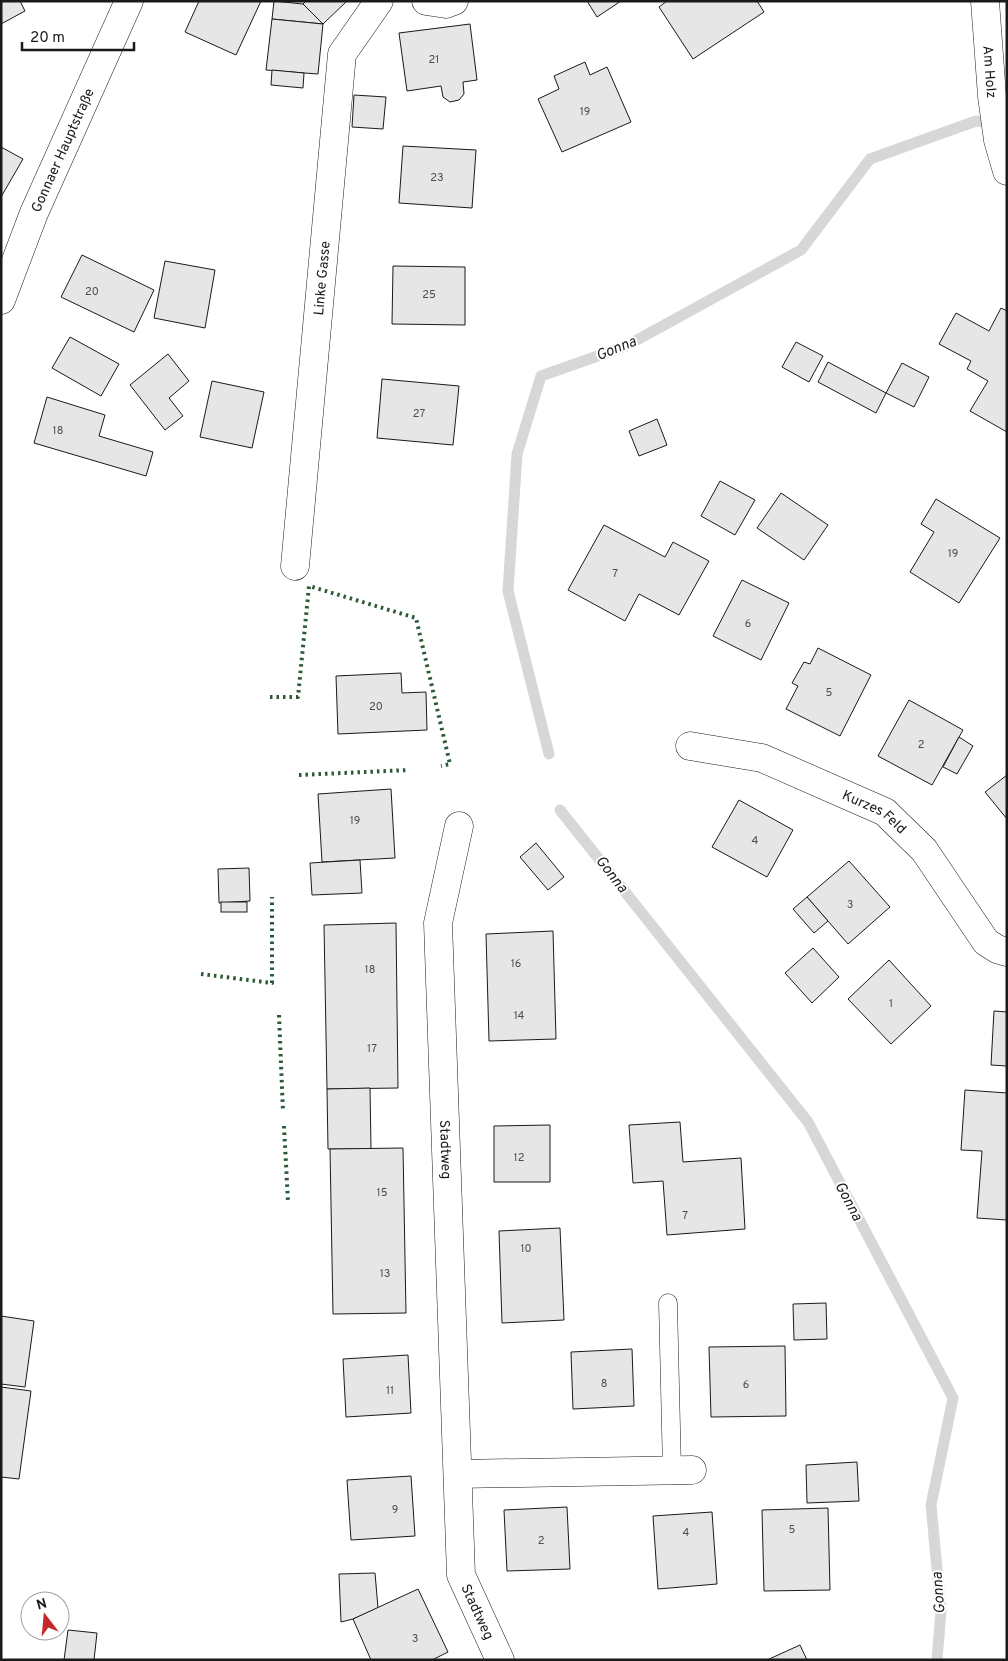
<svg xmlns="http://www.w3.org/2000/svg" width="1008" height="1661" viewBox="0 0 1008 1661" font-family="Overpass,sans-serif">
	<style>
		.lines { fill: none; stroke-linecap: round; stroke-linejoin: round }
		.stream { stroke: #d7d7d7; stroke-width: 11 }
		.building { fill: #e6e6e6; stroke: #1a1a1a }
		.service-casing { stroke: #1a1a1a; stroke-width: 19 }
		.minor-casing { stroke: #1a1a1a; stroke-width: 29 }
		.secondary-casing { stroke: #1a1a1a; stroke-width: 29 }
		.service { stroke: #fff; stroke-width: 18 }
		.minor { stroke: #fff; stroke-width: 28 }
		.secondary { stroke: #fff; stroke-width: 28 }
		.hedge { stroke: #2b5a34; stroke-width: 4; stroke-dasharray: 2.5 4; stroke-linecap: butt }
		.labels { text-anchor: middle; stroke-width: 4; stroke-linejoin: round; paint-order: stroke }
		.number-label { font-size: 11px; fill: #4d4d4d }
		.street-label { font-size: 14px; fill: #1a1a1a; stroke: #fff }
		.water-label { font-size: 15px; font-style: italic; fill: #1a1a1a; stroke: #fff }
	</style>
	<rect width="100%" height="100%" fill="#fff"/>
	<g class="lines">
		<g class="stream">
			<path d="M549 754 508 591 517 454 541 376 626 346 801 250 870 159 976 121 995 122"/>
			<path d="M560 810 808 1122 953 1398 931 1505 941 1611 937 1660"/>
		</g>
	</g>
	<g class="building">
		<path d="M1 1H20L25 11 1 24Z"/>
		<path d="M199 1H261L236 55 185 32Z"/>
		<path d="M274 1 303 4 323 24 272 19Z"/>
		<path d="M306 1H347L323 24 303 4Z"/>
		<path d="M587 1H621L597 17Z"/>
		<path d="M667 1H757L764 12 693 59 659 7Z"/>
		<path d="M272 19 323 24 318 74 266 70Z"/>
		<path d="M470 24 477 80 463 82 464 94 459 100 450 102 443 97 441 86 407 91 399 33Z"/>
		<path d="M585 62 590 75 607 67 631 122 562 152 538 99 559 89 554 76Z"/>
		<path d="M272 70 304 73 303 88 271 85Z"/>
		<path d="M354 95 386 97 383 129 352 127Z"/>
		<path d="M403 146 476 150 472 208 399 203Z"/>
		<path d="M1 147 23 159 1 197Z"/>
		<path d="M82 255 154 290 134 332 61 297Z"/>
		<path d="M165 261 215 270 205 328 154 318Z"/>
		<path d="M393 266 465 267V325L392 324Z"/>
		<path d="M1001 308 1007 311V432L970 411 988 381 967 369 971 361 939 344 956 313 989 331Z"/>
		<path d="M70 337 119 364 101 396 52 368Z"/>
		<path d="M796 342 823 356 809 382 782 367Z"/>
		<path d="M168 354 189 381 169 398 183 416 165 430 130 385Z"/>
		<path d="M828 362 886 393 876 413 818 382Z"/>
		<path d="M902 363 929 377 914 407 886 393Z"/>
		<path d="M382 379 459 386 453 445 377 438Z"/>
		<path d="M212 381 264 392 252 448 200 437Z"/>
		<path d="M47 397 105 415 99 436 153 452 146 476 34 443Z"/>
		<path d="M657 419 667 445 639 456 629 431Z"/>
		<path d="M720 481 755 500 735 535 701 516Z"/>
		<path d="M781 493 828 525 804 560 757 528Z"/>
		<path d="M936 499 1000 538 959 603 910 572 934 532 921 524Z"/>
		<path d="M604 525 665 557 673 542 709 561 679 615 639 594 625 621 568 590Z"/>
		<path d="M742 580 789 603 761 660 713 636Z"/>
		<path d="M818 648 871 675 840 736 786 709 798 686 792 683 804 662 810 664Z"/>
		<path d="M401 673 402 693 426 692 427 730 338 734 336 676Z"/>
		<path d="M909 700 963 730 932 785 878 756Z"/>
		<path d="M959 737 973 746 957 774 943 767Z"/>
		<path d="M1007 775V819L985 792Z"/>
		<path d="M391 789 395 858 322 862 318 794Z"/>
		<path d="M739 800 793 830 767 877 712 847Z"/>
		<path d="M536 843 564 877 548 890 520 857Z"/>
		<path d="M360 860 362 893 312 895 310 863Z"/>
		<path d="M849 861 890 907 848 944 807 897Z"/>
		<path d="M249 868 250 901 219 903 218 869Z"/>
		<path d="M807 897 828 921 814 933 793 909Z"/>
		<rect x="221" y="902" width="26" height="10"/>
		<path d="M396 923 398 1088 327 1089 324 925Z"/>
		<path d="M553 931 556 1039 489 1041 486 934Z"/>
		<path d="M813 948 839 977 812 1003 785 973Z"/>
		<path d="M889 960 931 1006 891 1044 848 999Z"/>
		<path d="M994 1011 1007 1012V1066L991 1065Z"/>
		<path d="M370 1088 371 1149H328L327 1089Z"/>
		<path d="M965 1090 1007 1093V1220L977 1218 982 1151 961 1150Z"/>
		<path d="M680 1122 683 1162 741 1158 745 1229 667 1235 663 1181 633 1183 629 1125Z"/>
		<path d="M550 1125V1182H494V1126Z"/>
		<path d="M403 1148 406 1313 333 1314 330 1149Z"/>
		<path d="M560 1228 564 1320 502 1323 499 1231Z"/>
		<path d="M826 1303 827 1339 794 1340 793 1304Z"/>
		<path d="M1 1316 34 1321 25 1387 1 1384Z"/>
		<path d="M785 1346 786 1416 711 1417 709 1347Z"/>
		<path d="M632 1349 634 1406 573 1409 571 1352Z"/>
		<path d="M408 1355 411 1413 346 1417 343 1359Z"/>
		<path d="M1 1387 31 1391 19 1479 1 1477Z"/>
		<path d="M857 1462 859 1501 807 1503 806 1465Z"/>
		<path d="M411 1476 415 1536 351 1540 347 1480Z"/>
		<path d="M567 1507 570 1569 507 1571 504 1510Z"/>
		<path d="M828 1508 830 1590 764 1591 762 1510Z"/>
		<path d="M712 1512 717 1584 658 1589 653 1516Z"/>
		<path d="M375 1573 378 1608 353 1619 341 1622 339 1574Z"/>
		<path d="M418 1589 448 1652 432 1660H371L353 1619Z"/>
		<path d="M68 1630 97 1633 94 1660H64Z"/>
		<path d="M800 1645 807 1660H767Z"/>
	</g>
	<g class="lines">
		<defs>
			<path id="service" d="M668 1303 672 1470"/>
			<g id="minor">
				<path d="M426 1 446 4 454 1"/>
				<path id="s1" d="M985 1 992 96 998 140 1007 171"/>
				<path id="s2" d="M295 566 342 54 379 1"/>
				<path id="s3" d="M690 746 762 758 885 812 924 850 986 942 997 949 1007 952"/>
				<path id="s4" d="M459 826 438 923 461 1575 500 1660"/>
				<path d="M458 1474 692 1470"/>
			</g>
			<g id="secondary">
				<path id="s5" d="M1 300 34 213 129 1"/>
			</g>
		</defs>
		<use href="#service" class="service-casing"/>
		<use href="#minor" class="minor-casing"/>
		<use href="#secondary" class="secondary-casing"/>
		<use href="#service" class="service"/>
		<use href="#minor" class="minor"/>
		<use href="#secondary" class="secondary"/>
		<g class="hedge">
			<path d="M270 697H298L309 586 416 618 450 764 441 766"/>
			<path d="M299 775 409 770"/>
			<path d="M201 974 272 983V897"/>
			<path d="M279 1015 283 1112"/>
			<path d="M284 1126 288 1202"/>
		</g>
	</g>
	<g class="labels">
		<g class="number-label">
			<text x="434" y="63">21</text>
			<text x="585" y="115">19</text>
			<text x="437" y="181">23</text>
			<text x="92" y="295">20</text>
			<text x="429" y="298">25</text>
			<text x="419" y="417">27</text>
			<text x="58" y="434">18</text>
			<text x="953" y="557">19</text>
			<text x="615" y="577">7</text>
			<text x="748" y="627">6</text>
			<text x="829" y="696">5</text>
			<text x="376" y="710">20</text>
			<text x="921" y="748">2</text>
			<text x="355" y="824">19</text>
			<text x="755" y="844">4</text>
			<text x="850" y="908">3</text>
			<text x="516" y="967">16</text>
			<text x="370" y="973">18</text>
			<text x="891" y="1007">1</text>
			<text x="519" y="1019">14</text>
			<text x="372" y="1052">17</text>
			<text x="519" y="1161">12</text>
			<text x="382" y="1196">15</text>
			<text x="685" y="1219">7</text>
			<text x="526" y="1252">10</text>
			<text x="385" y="1277">13</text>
			<text x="604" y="1387">8</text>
			<text x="746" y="1388">6</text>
			<text x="390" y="1394">11</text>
			<text x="395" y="1513">9</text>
			<text x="792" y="1533">5</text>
			<text x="686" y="1536">4</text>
			<text x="541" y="1544">2</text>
			<text x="415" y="1642">3</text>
		</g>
		<g class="street-label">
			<text dy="5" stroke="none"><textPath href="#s1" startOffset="71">Am Holz</textPath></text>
			<text dy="5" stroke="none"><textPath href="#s5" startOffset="162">Gonnaer Hauptstraße</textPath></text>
			<text dy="5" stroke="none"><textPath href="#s2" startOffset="289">Linke Gasse</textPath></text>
			<text dy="5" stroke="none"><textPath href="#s3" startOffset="198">Kurzes Feld</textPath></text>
			<text dy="5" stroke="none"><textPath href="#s4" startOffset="326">Stadtweg</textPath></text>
			<text dy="5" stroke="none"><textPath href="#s4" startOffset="792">Stadtweg</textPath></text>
		</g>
		<g class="water-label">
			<text transform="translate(616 348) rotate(-22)" y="5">Gonna</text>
			<text transform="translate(612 874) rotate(52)" y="5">Gonna</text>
			<text transform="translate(849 1201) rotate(62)" y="5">Gonna</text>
			<text transform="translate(938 1593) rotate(-94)" y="5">Gonna</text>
		</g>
	</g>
	<rect width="1008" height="1661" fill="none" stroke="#1a1a1a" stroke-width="5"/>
	<g transform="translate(45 1616) rotate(344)"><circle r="24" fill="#ffffff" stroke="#a3a3a3"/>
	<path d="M0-4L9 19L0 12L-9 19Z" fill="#c62828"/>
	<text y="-8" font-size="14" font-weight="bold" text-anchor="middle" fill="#1a1a1a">N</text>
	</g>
	<path d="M22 42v8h112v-8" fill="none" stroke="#1a1a1a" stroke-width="2.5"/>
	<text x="30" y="42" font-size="15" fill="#1a1a1a" stroke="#ffffff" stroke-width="4" paint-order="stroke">20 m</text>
</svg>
